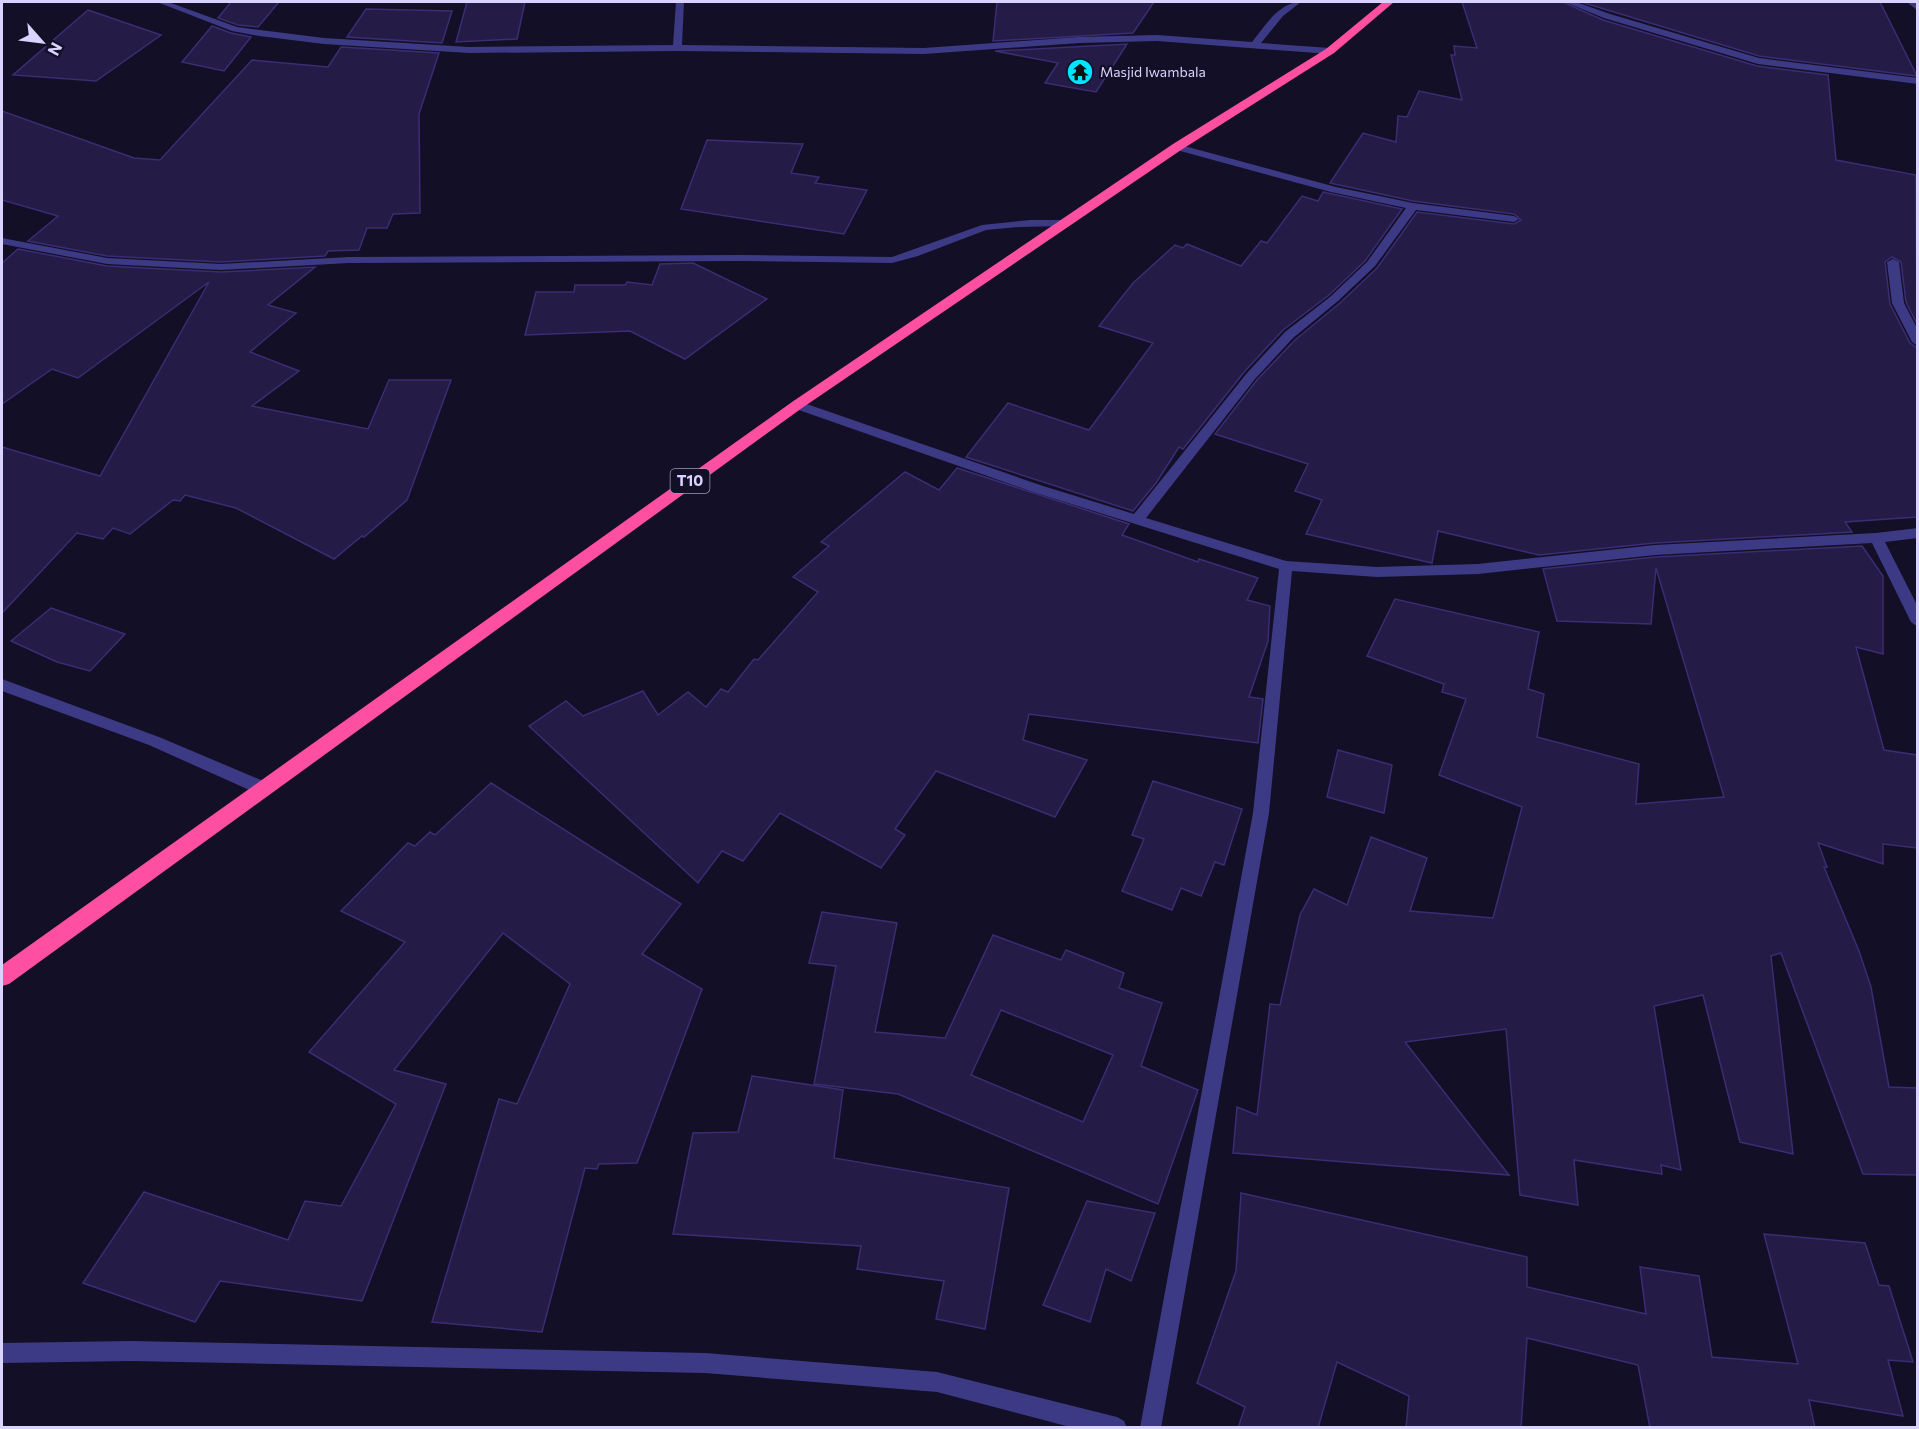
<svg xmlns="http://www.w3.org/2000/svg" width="1919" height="1429" viewBox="0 0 1919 1429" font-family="Commissioner,sans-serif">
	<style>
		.building { fill: #241b47; stroke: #3b2d73; stroke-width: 1.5; fill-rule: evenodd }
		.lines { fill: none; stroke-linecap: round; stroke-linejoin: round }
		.minor { fill: #3d3a85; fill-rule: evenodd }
		.highway { fill: #ff4fa3; fill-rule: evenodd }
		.labels { text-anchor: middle; stroke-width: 4.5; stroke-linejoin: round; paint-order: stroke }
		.far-poi-label { font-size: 14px; fill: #d9d4ff; stroke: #130f26; text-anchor: start }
		.shield { fill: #130f26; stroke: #9e99be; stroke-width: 1.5 }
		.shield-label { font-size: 15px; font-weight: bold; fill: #d9d4ff }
	</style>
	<rect width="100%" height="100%" fill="#130f26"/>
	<g class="building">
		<path d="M231 2H279L258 27 238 25 218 18Z"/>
		<path d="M467 2H525L517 39 456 42Z"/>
		<path d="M997 2H1154L1133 33 993 41Z"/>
		<path d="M1462 2H1563L1603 20 1757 66 1828 75 1836 160 1916 175 1917 324 1906 302 1901 262 1892 257 1885 262 1890 304 1910 343 1917 348V517L1845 522 1852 532 1655 543 1539 555 1438 531 1432 563 1306 534 1322 500 1295 491 1308 464 1215 434 1257 380 1295 340 1340 303 1377 268 1417 212 1514 224 1521 220 1514 214 1413 201 1330 183 1363 133 1396 142 1398 116 1407 117 1419 91 1462 100 1451 55H1455L1454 46 1477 48Z"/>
		<path d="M1581 2H1880L1917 76 1759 56Z"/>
		<path d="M366 9 452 11 442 43 347 37Z"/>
		<path d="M88 10 161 35 96 81 13 75Z"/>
		<path d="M212 26 231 33 251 37 224 71 182 62Z"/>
		<path d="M1127 44 1096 92 1045 83 1058 63 995 51Z"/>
		<path d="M341 47 439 53 419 114 420 213 393 214 387 228H367L359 250 328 251 325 256 221 262 107 256 28 241 58 216 2 200V111L134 158 160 160 252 60 328 67Z"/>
		<path d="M707 140 803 144 791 173 819 177 815 183 867 190 844 234 681 209Z"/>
		<path d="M1323 192 1402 209 1365 261 1329 295 1283 330 1245 371 1183 449 1179 447 1156 483 1133 511 966 457 1008 403 1089 430 1153 343 1099 326 1133 283 1175 245 1183 248 1187 244 1241 266 1261 241 1267 243 1302 196 1318 201Z"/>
		<path d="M18 249 107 266 221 272 315 267 268 305 296 313 250 352 299 371 252 406 368 429 389 380H451L407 500 364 537 362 536 334 559 236 508 185 495 180 501 173 500 130 534 113 528 103 539 77 533 2 613V447L100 476 209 282 78 378 52 369 2 404V263Z"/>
		<path d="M693 263 767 299 685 359 630 331 525 335 536 292H574L575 285H625L627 282 652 285 660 264Z"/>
		<path d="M957 468 1129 524 1122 535 1198 562 1199 559 1258 578 1247 600 1270 606 1268 641 1249 697 1263 699 1258 743 1029 714 1023 740 1087 760 1055 817 936 771 895 829 905 835 881 868 780 813 743 861 722 851 698 883 529 726 566 701 583 716 643 691 658 715 688 692 706 707 721 689 728 692 754 659 758 660 818 592 793 577 829 546 821 542 905 472 939 490Z"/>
		<path d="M1862 546 1883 576V654L1856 647 1884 750 1917 755V848L1883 844V864L1818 843 1827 867H1824L1859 951 1871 987 1889 1087 1917 1088V1175L1863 1174 1781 953 1771 956 1793 1154 1740 1142 1703 995 1654 1006 1681 1170 1661 1165 1662 1174 1574 1160 1578 1205 1520 1195 1506 1029 1405 1042 1509 1175 1233 1153 1237 1107 1257 1115 1270 1004 1280 1005 1300 915 1314 889 1347 905 1371 837 1427 858 1410 911 1493 918 1522 807 1439 775 1466 699 1442 692 1444 684 1367 656 1395 599 1539 632 1528 689 1544 694 1537 737 1639 764 1636 804 1724 797 1656 568 1651 624 1557 621 1543 569 1655 557Z"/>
		<path d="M51 608 125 634 90 671 57 662 11 641Z"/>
		<path d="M1338 750 1392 765 1384 813 1327 797Z"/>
		<path d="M1153 781 1242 809 1224 865 1215 862 1201 896 1181 888 1172 910 1122 891 1144 839 1132 835Z"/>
		<path d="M491 783 681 904 642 954 702 989 637 1163 599 1164 597 1169 585 1168 542 1332 432 1322 499 1099 517 1104 570 984 503 933 394 1070 446 1084 362 1301 220 1281 195 1322 83 1283 144 1192 288 1240 305 1201 341 1206 396 1104 309 1052 405 942 341 911 408 843 415 846 430 832 435 835Z"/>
		<path d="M822 912 897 923 875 1032 945 1038 993 935 1061 960 1066 950 1124 973 1119 988 1162 1003 1141 1066 1198 1090 1158 1204 898 1094 814 1084 836 966 809 963ZM1001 1010 1113 1055 1083 1122 971 1075Z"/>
		<path d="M752 1076 843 1090 834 1158 1009 1188 985 1329 936 1319 944 1281 857 1269 861 1246 673 1234 693 1133 738 1132Z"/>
		<path d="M1241 1193 1527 1257V1287L1646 1314 1640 1267 1699 1276 1712 1357 1798 1364 1764 1234 1865 1243 1879 1285 1889 1286 1913 1362 1888 1360 1903 1416 1809 1400 1815 1428H1650L1638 1365 1527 1338 1521 1428H1406L1409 1396 1337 1362 1318 1428H1238L1245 1407 1197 1383 1236 1271Z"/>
		<path d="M1087 1201 1155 1213 1131 1281 1106 1269 1090 1322 1043 1305Z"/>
	</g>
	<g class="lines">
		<g class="minor">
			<path d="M157 2H168L237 27 324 38 469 47 673 45 676 2H684L682 45 924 48 1079 37 1157 35 1252 42C1264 27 1279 2 1301 2L1283 16 1261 43 1330 48 1335 51 1330 54 1157 41 1079 43 924 54 677 51 469 53 324 44 259 36 232 31Z"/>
			<path d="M1565 2H1576L1610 14 1759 58 1918 78V84L1758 64 1604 18Z"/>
			<path d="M1907 2H1916L1918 11Z"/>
			<path d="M1177 144 1336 187 1413 203 1514 216 1519 219 1514 222 1416 210 1375 266 1338 301 1293 338 1255 379 1146 518 1286 561 1377 567 1478 564 1655 545 1876 533 1918 528V538L1885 542 1918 607V627L1911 622 1872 543 1655 555 1478 574 1377 577 1292 571 1269 813 1161 1428H1140L1253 813 1279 569 1033 492 793 408 791 405 793 402H801L1043 486 1134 514 1247 373 1285 332 1330 297 1367 262 1406 208 1331 192 1173 149 1172 147Z"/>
			<path d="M1030 220H1064L1069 223 1064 226 1019 227 986 230 918 256 892 263 740 261 349 263 221 270 107 264 2 244V238L107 258 221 264 349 257 740 255 892 257 982 225Z"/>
			<path d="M1893 259 1899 262 1904 303 1918 330V346L1912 342 1892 303 1887 262Z"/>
			<path d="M2 679 159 737 268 783 270 788 268 793 262 794 256 793 149 745 2 691Z"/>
			<path d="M131 1341 705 1353 937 1372 1117 1417 1124 1421 1127 1428H1074L937 1392 705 1373 131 1361 2 1363V1343Z"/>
		</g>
		<path class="highway" d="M1383 2H1394L1334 53 1181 150 802 408 9 984 2 986V965L792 402 1173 144 1326 49Z"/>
	</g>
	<defs>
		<symbol id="temple-disc" viewBox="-11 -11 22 22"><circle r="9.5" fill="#00e5ff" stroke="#130f26"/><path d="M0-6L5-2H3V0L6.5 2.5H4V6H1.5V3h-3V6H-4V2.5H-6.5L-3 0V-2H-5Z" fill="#111"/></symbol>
	</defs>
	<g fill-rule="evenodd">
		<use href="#temple-disc" x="1065" y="57" width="30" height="30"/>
	</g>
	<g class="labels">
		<g class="far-poi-label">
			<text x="1100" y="77">Masjid Iwambala</text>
		</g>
		<rect class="shield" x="670.5" y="469" width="39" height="24" rx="4.5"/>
		<g class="shield-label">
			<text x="690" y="486">T10</text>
		</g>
	</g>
	<rect width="1919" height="1429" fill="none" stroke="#d9d4ff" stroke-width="6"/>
	<g transform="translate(42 42) rotate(118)" stroke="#130f26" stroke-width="4.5" paint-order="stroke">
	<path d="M0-4.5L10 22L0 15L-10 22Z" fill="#d9d4ff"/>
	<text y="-9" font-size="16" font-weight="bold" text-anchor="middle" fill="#d9d4ff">N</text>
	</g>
</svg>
